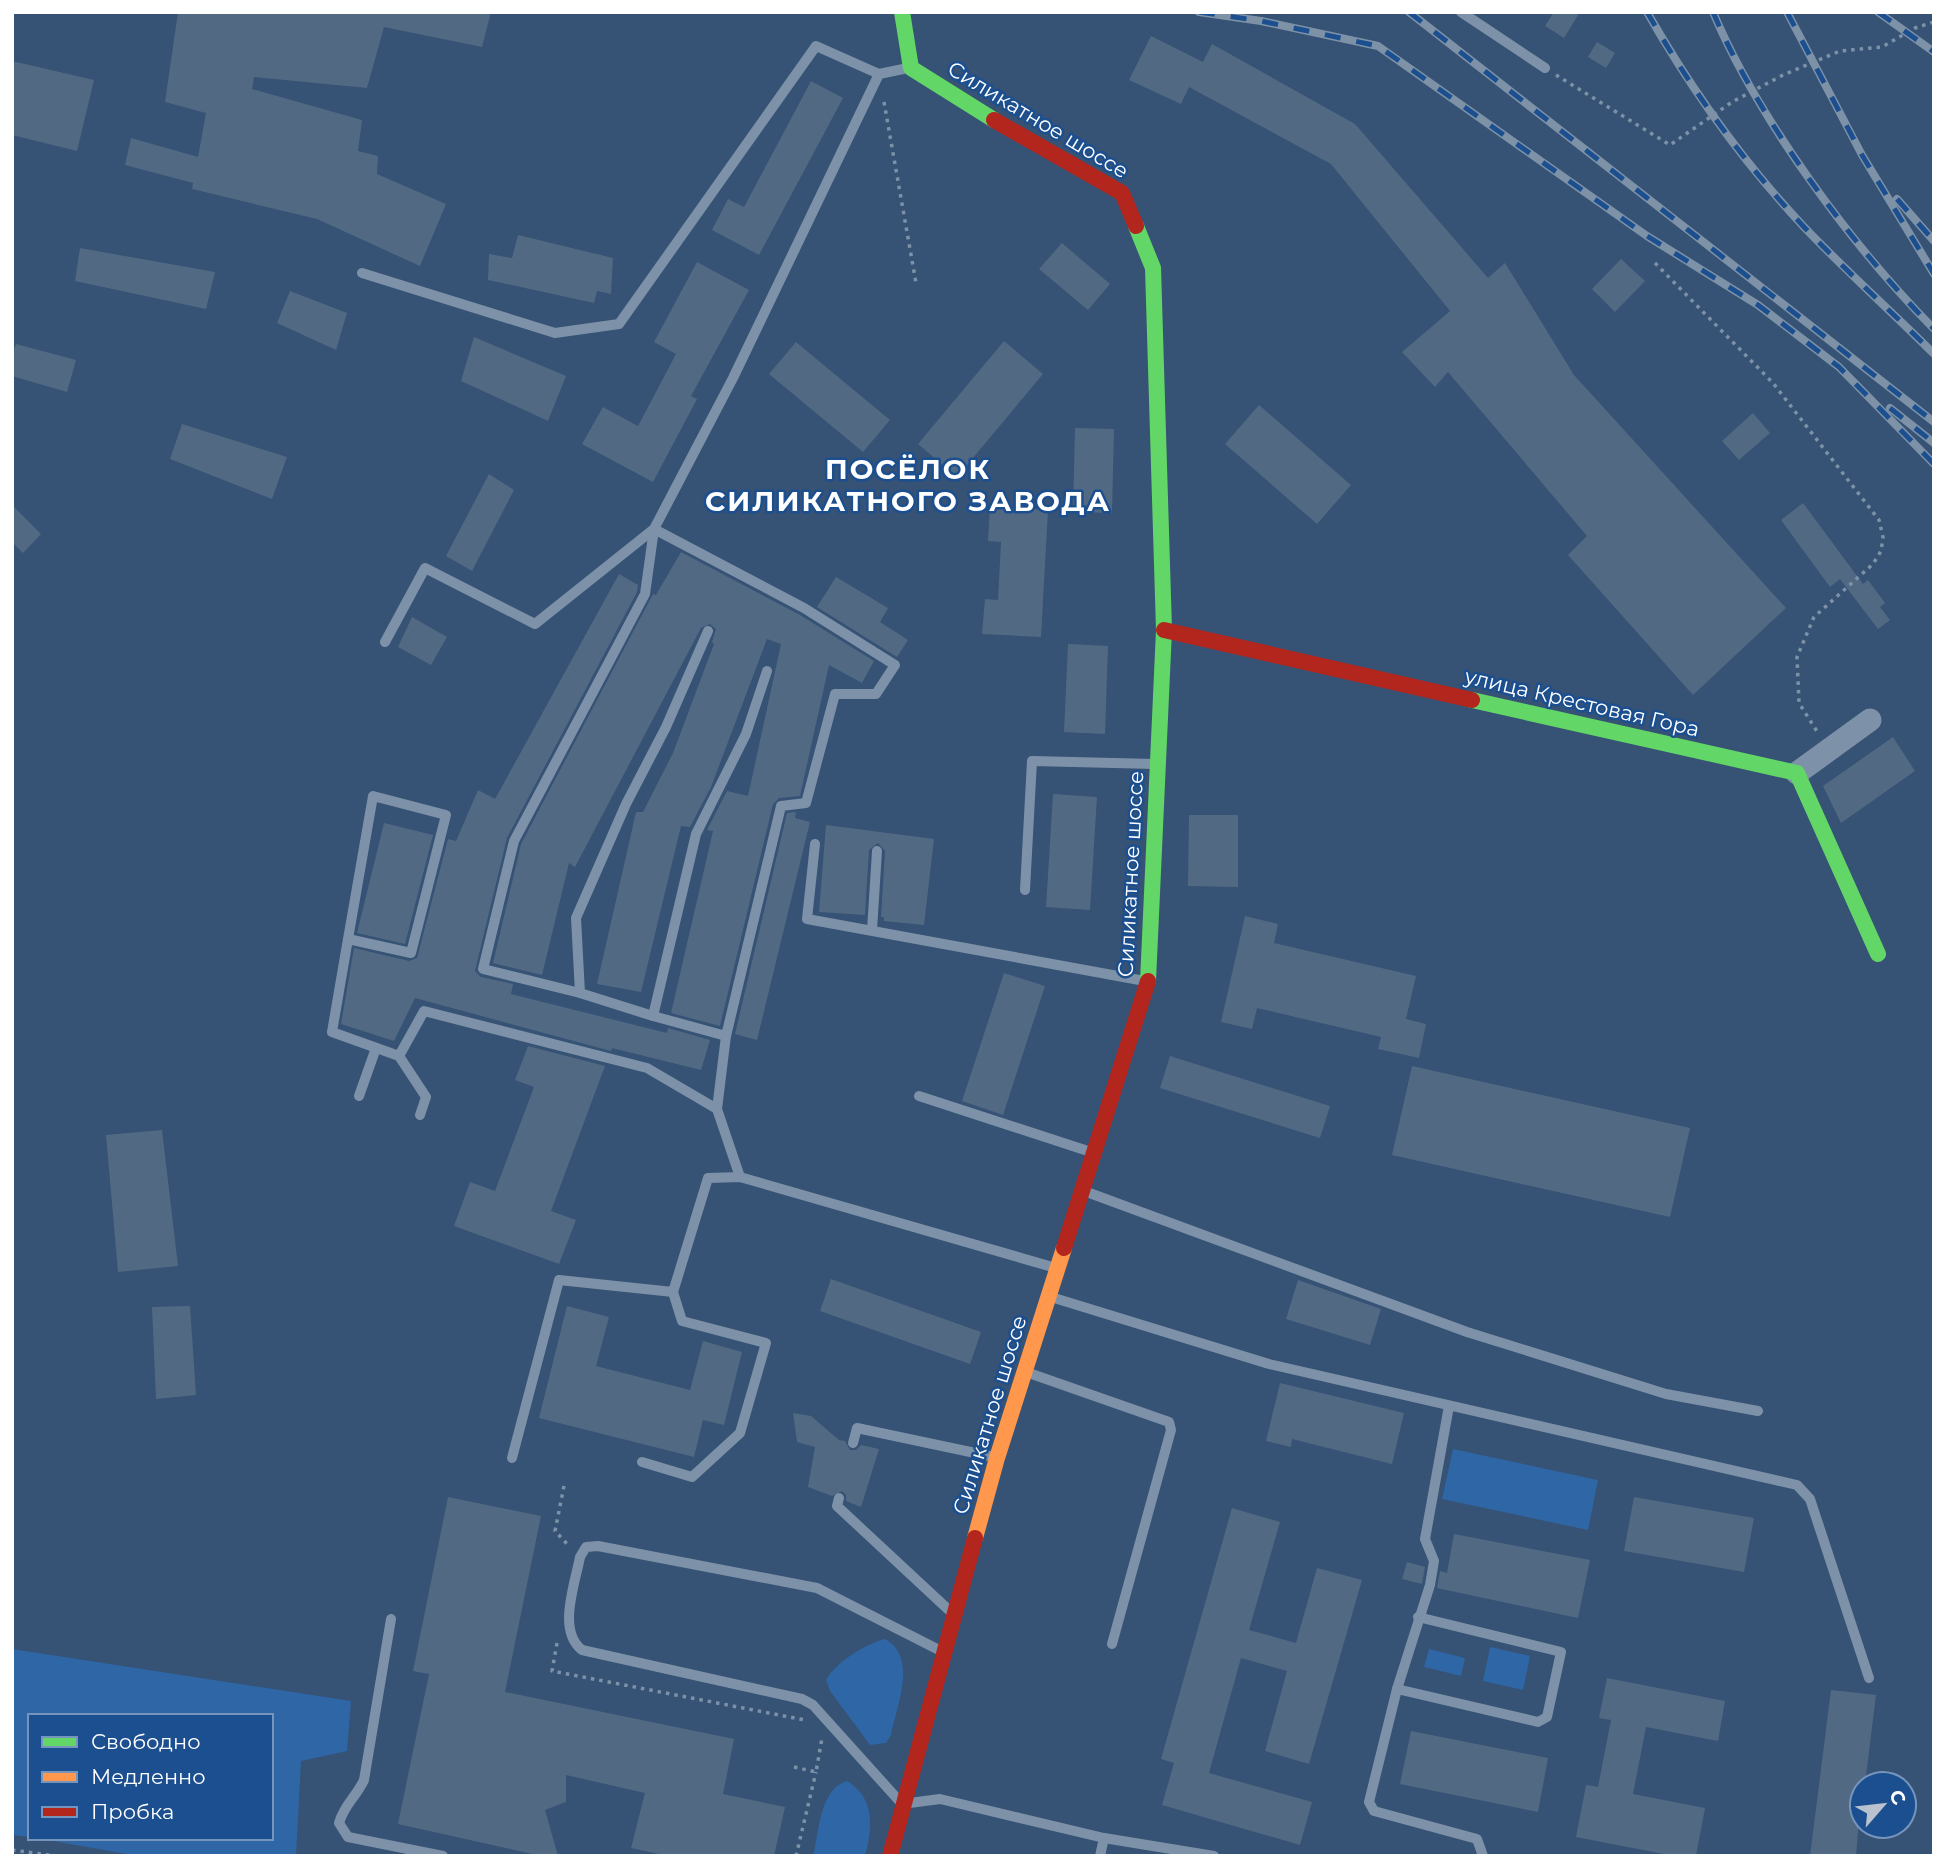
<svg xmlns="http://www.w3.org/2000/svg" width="1946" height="1868" viewBox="0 0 1946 1868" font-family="Montserrat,sans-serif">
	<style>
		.green { fill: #2f66a5 }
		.building { fill: #526984 }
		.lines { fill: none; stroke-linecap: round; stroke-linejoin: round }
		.path { stroke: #7d92a8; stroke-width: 3.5; stroke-dasharray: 3.5 5; stroke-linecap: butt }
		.lane { stroke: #7d92a8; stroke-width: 10 }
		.street { stroke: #7d92a8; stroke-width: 23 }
		.fast { stroke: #63d668; stroke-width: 16 }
		.slow { stroke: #ff974d; stroke-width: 16 }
		.jam { stroke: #b3261e; stroke-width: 16 }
		.rail-casing { stroke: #7e92a7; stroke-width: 8 }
		.rail { stroke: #1b4f8f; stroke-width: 5; stroke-dasharray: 16; stroke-linecap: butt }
		.labels { text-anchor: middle; stroke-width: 5; stroke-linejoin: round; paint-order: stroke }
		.street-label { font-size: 21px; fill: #fff; stroke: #1b4f8f }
		.district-label { font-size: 28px; font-weight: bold; letter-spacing: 2px; fill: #fff; stroke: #1b4f8f }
	</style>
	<rect width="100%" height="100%" fill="#365274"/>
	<g class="green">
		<path d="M1453 1449 1598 1480 1588 1530 1442 1499Z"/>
		<path d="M885 1639C918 1657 897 1706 891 1735L886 1743 870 1745 830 1691 826 1680C836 1662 865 1644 885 1639Z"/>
		<path d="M1490 1647 1530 1656 1523 1690 1483 1681Z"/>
		<path d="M12 1649 351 1701 347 1751 301 1761 296 1856H138L36 1838H271V1716H30V1837L12 1835Z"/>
		<path d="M1429 1649 1465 1658 1461 1676 1424 1667Z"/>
		<path d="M847 1781C875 1798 873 1827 865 1856H813C819 1832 820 1788 847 1781Z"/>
	</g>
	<g class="building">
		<path d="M178 12H491L482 47 384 27 367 88 254 77 252 89 362 120 358 151 378 156 377 174 446 204 420 266 317 219 192 189 193 183 125 165 131 138 198 157 206 113 165 102Z"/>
		<path d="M1554 12H1580L1564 38 1545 26Z"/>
		<path d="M1151 36 1203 62 1212 44 1355 124 1488 278 1505 263 1574 375 1786 608 1693 695 1568 555 1587 536 1448 372 1435 387 1402 352 1450 311 1331 164 1189 87 1181 104 1129 80Z"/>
		<path d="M1597 42 1615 53 1606 68 1588 57Z"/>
		<path d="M12 61 94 80 77 151 12 135Z"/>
		<path d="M811 81 843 98 759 255 712 230 728 199 744 207Z"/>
		<path d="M518 235 613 258 611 294 597 291 594 303 488 280 489 254 512 258Z"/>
		<path d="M1062 243 1110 284 1088 310 1039 269Z"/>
		<path d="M80 248 215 272 206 309 75 281Z"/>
		<path d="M1621 259 1645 281 1615 312 1592 289Z"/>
		<path d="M697 262 749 290 691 396 697 399 653 482 582 444 603 407 638 426 676 354 654 342Z"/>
		<path d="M290 291 347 313 336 350 277 323Z"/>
		<path d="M474 337 566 376 548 421 461 381Z"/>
		<path d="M1004 341 1043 374 957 477 918 444Z"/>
		<path d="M796 342 890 420 863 452 769 374Z"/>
		<path d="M16 344 76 360 67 392 12 376V355Z"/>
		<path d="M1259 405 1351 485 1317 524 1225 444Z"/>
		<path d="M1753 413 1770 433 1739 460 1722 441Z"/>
		<path d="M182 424 287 457 272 499 170 459Z"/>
		<path d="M1075 428 1114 429 1112 513 1073 512Z"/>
		<path d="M489 474 514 490 472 571 446 556Z"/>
		<path d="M1803 503 1863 584 1868 580 1885 603 1880 607 1890 620 1878 629 1840 579 1830 587 1781 520Z"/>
		<path d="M12 505 41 534 23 553 12 542Z"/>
		<path d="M990 507 1048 510 1041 637 982 634 985 599 998 600 1001 542 988 541Z"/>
		<path d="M681 552 800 615 874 661 862 683 829 665 800 796 779 798 773 804 720 1026 671 1013 713 831 707 830 727 791 748 796 781 644 767 639 711 787 690 827 681 826 641 992 597 984 636 812H643L673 753 714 644 712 642 716 629 710 624 701 628 575 867 569 863 542 975 493 963 521 844 653 594 656 595Z"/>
		<path d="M619 574 638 585 637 592 507 838 475 971 481 977 513 984 511 994 667 1033 668 1028 710 1040 701 1070 612 1048 611 1051 415 998 394 1041 341 1024 354 948 409 961 417 958 448 839 456 841 478 790 495 799Z"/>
		<path d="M836 577 888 608 880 622 908 640 897 657 817 607Z"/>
		<path d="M412 617 447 637 431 665 398 647Z"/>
		<path d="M1068 644 1108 646 1105 734 1064 732Z"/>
		<path d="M1893 737 1915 771 1841 823 1823 786Z"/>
		<path d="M1053 794 1097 797 1090 910 1046 907Z"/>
		<path d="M796 812 795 818 810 822 757 1040 735 1034 787 813Z"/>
		<path d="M1189 815H1238V887L1188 886Z"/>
		<path d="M384 823 433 835 405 944 357 933Z"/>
		<path d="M826 825 934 839 924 925 884 921V917H881L885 851 878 843 869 850 865 915 819 912Z"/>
		<path d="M1245 916 1278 924 1274 943 1416 976 1406 1019 1426 1024 1419 1058 1378 1049 1381 1037 1257 1008 1252 1029 1221 1022Z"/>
		<path d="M1004 973 1045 986 1003 1115 962 1101Z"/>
		<path d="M528 1046 605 1066 551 1211 576 1220 559 1264 454 1226 470 1182 495 1191 534 1087 515 1080Z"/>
		<path d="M1170 1056 1330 1106 1320 1138 1160 1088Z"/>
		<path d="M1412 1066 1690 1128 1670 1217 1392 1155Z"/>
		<path d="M162 1130 178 1266 118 1272 106 1135Z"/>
		<path d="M831 1279 981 1332 970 1364 820 1311Z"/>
		<path d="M1298 1280 1381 1309 1370 1345 1286 1319Z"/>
		<path d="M190 1306 196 1395 156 1399 152 1307Z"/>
		<path d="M567 1306 609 1317 596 1366 690 1390 703 1341 742 1352 724 1425 703 1420 694 1457 539 1418Z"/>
		<path d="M1280 1383 1404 1413 1392 1464 1292 1439 1291 1447 1266 1441Z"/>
		<path d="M793 1413 811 1416 839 1440 845 1441 850 1450H856L861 1445 879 1449 861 1507 846 1501V1495L842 1491 832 1496 808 1487 815 1447 797 1442Z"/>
		<path d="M448 1497 541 1516 505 1692 734 1739 723 1794 785 1807 774 1856H668L631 1848 645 1793 566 1775V1802L545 1810 558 1856H541L398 1824 429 1674 413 1671Z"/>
		<path d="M1634 1497 1754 1518 1744 1572 1624 1551Z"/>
		<path d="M1232 1508 1280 1522 1249 1630 1296 1643 1317 1568 1362 1580 1309 1764 1265 1751 1287 1671 1241 1658 1209 1773 1312 1802 1300 1845 1162 1805 1174 1763 1161 1759Z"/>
		<path d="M1454 1534 1590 1560 1578 1618 1437 1588 1440 1571 1447 1573Z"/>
		<path d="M1407 1562 1425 1567 1422 1584 1402 1579Z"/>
		<path d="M1607 1678 1725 1701 1718 1741 1646 1727 1633 1794 1705 1808 1696 1856H1674L1576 1837 1586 1785 1598 1787 1611 1720 1599 1718Z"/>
		<path d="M1831 1690 1876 1695 1865 1784H1862L1856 1856H1810Z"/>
		<path d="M1411 1731 1548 1758 1538 1812 1400 1784Z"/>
	</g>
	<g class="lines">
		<g class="path">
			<path d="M1556 75 1670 145 1732 102 1783 75 1840 51 1882 47 1915 28 1934 22"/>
			<path d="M884 102 916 283"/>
			<path d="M1655 263 1773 383 1879 520 1883 537 1881 551 1873 564 1814 617 1797 657 1799 703 1818 733"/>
			<path d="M564 1486 555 1531 570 1547"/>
			<path d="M557 1643 552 1671 805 1720"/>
			<path d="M794 1767 816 1772 822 1738"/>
			<path d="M12 1850 57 1856"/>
			<path d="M796 1856 816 1772"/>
		</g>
		<g class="lane">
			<path d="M1461 12 1545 68"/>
			<path d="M362 273 555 333 619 324 816 46 879 74"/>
			<path d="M385 642 425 568 535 624 654 529 733 378 879 74 908 68"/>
			<path d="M815 844 807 919 1145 981"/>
			<path d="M1025 890 1032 761 1155 764"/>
			<path d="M872 930 877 851"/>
			<path d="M348 939 373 796 446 815 411 953 348 939 332 1032 399 1056"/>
			<path d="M580 993 483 969 514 841 645 594 654 529 804 608 895 665 876 694H835L806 803 781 806 726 1036 717 1109 740 1177"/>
			<path d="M653 1016 580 993 576 918 626 804 666 727 708 631"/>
			<path d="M726 1036 653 1016 696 834 746 734 767 671"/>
			<path d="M359 1096 376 1048"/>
			<path d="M919 1096 1091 1152"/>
			<path d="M420 1115 426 1097 399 1056 424 1011 647 1068 717 1109"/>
			<path d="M1084 1191 1467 1332 1666 1394 1758 1411"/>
			<path d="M1051 1297 1269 1364 1797 1485 1810 1499 1869 1678"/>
			<path d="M1026 1372 1169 1422 1171 1430 1112 1644"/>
			<path d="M1449 1406 1425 1539 1434 1561 1430 1585 1397 1689 1369 1802 1374 1811 1477 1839 1483 1856"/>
			<path d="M853 1443 857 1428 994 1457"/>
			<path d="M512 1458 559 1280 673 1292 708 1178 740 1177 1056 1268"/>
			<path d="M642 1462 692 1477 740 1433 766 1343 682 1321 673 1292"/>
			<path d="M839 1498 837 1506 952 1613"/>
			<path d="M391 1619 364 1780C356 1797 344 1805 339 1823L348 1837 443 1856"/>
			<path d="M941 1651 817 1588 598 1546 586 1547 580 1557C575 1584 557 1631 582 1650L802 1699 813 1705 902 1804 940 1799 1104 1838 1100 1856"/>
			<path d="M1397 1689 1538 1722 1547 1717 1561 1652 1418 1617"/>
			<path d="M1104 1838 1214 1856"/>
		</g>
		<path class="street" d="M1797 773 1870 720"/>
		<g class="fast">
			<path d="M902 12 911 68 994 120"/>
			<path d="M1136 226 1153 268 1164 630 1148 981"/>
			<path d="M1472 700 1797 773 1878 954"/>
		</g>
		<path class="slow" d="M975 1538 997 1458 1064 1248"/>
		<g class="jam">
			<path d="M994 120 1122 193 1136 226"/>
			<path d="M1164 630 1472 700"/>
			<path d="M1064 1248 1148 981"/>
			<path d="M890 1856 975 1538"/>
		</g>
		<defs>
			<g id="rail">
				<path d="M1199 12 1261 21 1378 46 1647 236 1758 305 1839 367 1934 464"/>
				<path d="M1409 12 1934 422"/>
				<path d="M1647 12C1691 89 1743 162 1804 227 1846 271 1891 311 1934 354"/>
				<path d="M1713 12C1758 119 1852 246 1934 329"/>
				<path d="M1787 12 1862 155 1934 274"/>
				<path d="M1878 12 1934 52"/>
				<path d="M1897 199 1934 241"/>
				<path d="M1890 408 1934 443"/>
			</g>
		</defs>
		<use href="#rail" class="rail-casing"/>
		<use href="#rail" class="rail"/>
	</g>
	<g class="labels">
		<g class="street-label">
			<text transform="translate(1038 120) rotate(31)" y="7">Силикатное шоссе</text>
			<text transform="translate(1582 703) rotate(13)" y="7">улица Крестовая Гора</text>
			<text transform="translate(1131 874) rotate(-87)" y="7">Силикатное шоссе</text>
			<text transform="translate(990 1415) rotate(-73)" y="7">Силикатное шоссе</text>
		</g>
		<g class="district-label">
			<text x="908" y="479">ПОСЁЛОК<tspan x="908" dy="32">СИЛИКАТНОГО ЗАВОДА</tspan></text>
		</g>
	</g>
	<rect width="1946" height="1868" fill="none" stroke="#ffffff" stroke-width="28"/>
	<rect x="28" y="1714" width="245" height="126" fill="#1b4f8f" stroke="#7695bc" stroke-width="2"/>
	<rect x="42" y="1737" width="35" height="10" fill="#63d668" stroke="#7695bc" stroke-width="2"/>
	<text x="91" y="1749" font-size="21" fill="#ffffff">Свободно</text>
	<rect x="42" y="1772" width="35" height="10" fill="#ff974d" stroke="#7695bc" stroke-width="2"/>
	<text x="91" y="1784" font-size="21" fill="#ffffff">Медленно</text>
	<rect x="42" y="1807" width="35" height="10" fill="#b3261e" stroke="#7695bc" stroke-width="2"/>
	<text x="91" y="1819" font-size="21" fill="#ffffff">Пробка</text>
	<g transform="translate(1883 1805) rotate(62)"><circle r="33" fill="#1b4f8f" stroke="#7695bc" stroke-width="2"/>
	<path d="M0-5L12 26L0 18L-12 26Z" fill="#b9c2ce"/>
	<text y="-10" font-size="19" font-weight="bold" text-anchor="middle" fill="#ffffff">С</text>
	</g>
</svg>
